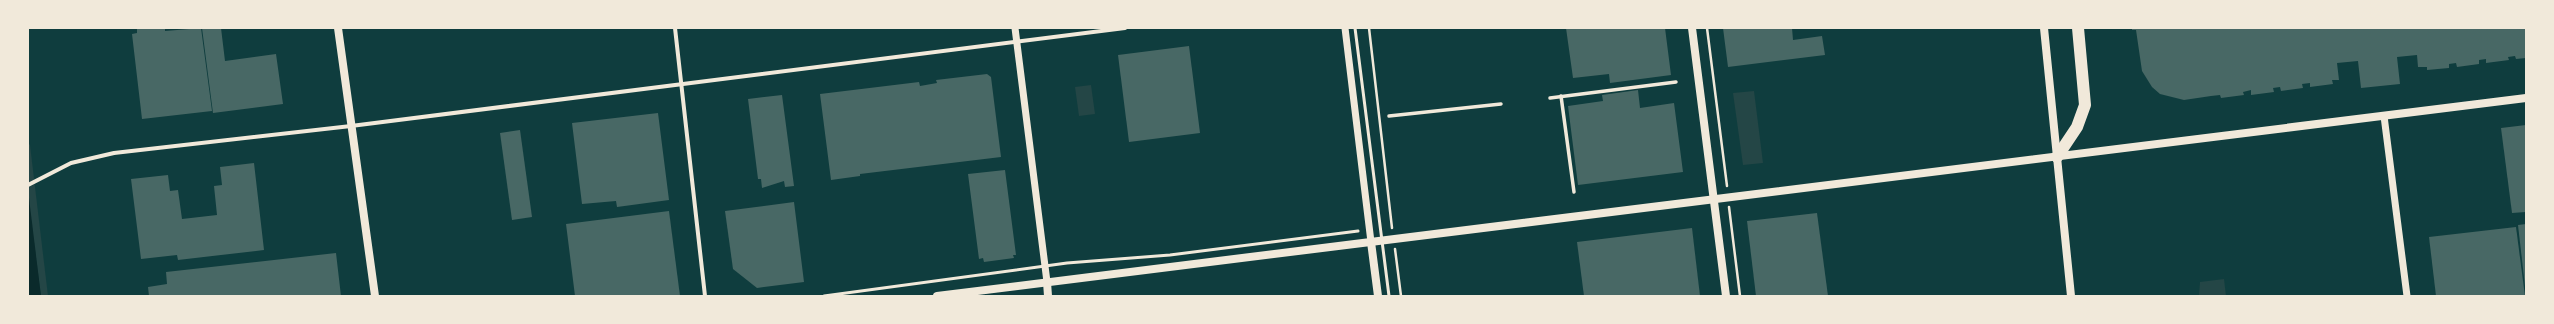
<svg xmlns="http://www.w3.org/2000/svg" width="2554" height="324" viewBox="0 0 2554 324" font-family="Cabin,sans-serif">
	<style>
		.green { fill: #244646 }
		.water { fill: #0a2a2b }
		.building { fill: #486865 }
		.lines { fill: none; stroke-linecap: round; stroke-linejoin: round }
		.path { stroke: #f1e9da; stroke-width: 2.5 }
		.service { stroke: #f1e9da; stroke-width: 3 }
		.pedestrian { stroke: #f1e9da; stroke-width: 3.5 }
		.minor { stroke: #f1e9da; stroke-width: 4 }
		.tertiary { stroke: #f1e9da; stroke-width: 7 }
		.secondary { stroke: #f1e9da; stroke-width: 8 }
		.motorway { stroke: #f1e9da; stroke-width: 12 }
	</style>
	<rect width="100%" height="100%" fill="#0f3d3e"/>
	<g class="green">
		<path d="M1091 85 1095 114 1079 116 1075 87Z"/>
		<path d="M1754 91 1763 163 1743 165 1733 93Z"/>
		<path d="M28 143 30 145 48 296H41L29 205Z"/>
		<path d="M2224 279 2226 296H2199L2200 282Z"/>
	</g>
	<path class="water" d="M28 190 41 296H28Z"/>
	<g class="building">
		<path d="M137 28H165V31L201 28 212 111 142 119 132 34 137 33Z"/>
		<path d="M202 28H221L225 61 276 54 283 104 213 113Z"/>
		<path d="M1566 28H1665L1671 75 1610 83 1609 74 1573 78Z"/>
		<path d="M1723 28H1792L1793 40 1822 36 1825 55 1728 67Z"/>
		<path d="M2132 28H2526V58L2516 59 2515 56 2508 57 2509 60 2486 63V59L2479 60V64L2457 67 2456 63 2449 64V68L2427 70V67H2418L2417 55 2397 57 2400 84 2361 88 2358 61 2337 63 2339 80H2332L2333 84 2310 87V83L2302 84 2303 88 2281 91 2280 87 2273 88 2274 92 2251 95V90L2243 92 2244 95 2221 98 2220 95 2211 96 2184 100 2160 94 2152 87 2142 71 2136 30H2132Z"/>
		<path d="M1189 46 1200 133 1129 142 1118 55Z"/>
		<path d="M987 74 991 77 1001 157 860 174V176L831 180 820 94 919 82 920 86 937 83 936 80Z"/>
		<path d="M1638 90 1640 108 1674 103 1683 172 1578 185 1568 106 1603 101 1602 95Z"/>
		<path d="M782 95 794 186 785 187 784 181 762 188 761 179H758L748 99Z"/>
		<path d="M658 113 669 200 617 207 616 201 582 204 572 123Z"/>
		<path d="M2526 125V212L2512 213 2501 128Z"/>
		<path d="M520 130 532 217 512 220 500 133Z"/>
		<path d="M254 163 264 250 178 260 177 255 141 259 131 179 168 175 170 191 178 190 182 219 217 215 214 186 222 185 220 167Z"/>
		<path d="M1005 170 1016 255H1013L1014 258 984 262 983 258 979 259 968 174Z"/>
		<path d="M794 202 804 282 757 288 733 269 725 211Z"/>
		<path d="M669 211 680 296H575L566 224Z"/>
		<path d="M1817 213 1828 296H1756L1747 221Z"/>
		<path d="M2526 224V286H2525L2518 225Z"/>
		<path d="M2516 227 2525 296H2436L2429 237Z"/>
		<path d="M1692 228 1700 296H1584L1577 242Z"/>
		<path d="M336 253 341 296H149L148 287 167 284 166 272Z"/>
	</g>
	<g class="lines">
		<g class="path">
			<path d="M1369 28 1392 228"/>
			<path d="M1707 28 1727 186"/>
			<path d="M1729 207 1740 296"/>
			<path d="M1395 249 1401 296"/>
		</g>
		<g class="service">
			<path d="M1355 28 1389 296"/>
			<path d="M824 296 1067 263 1170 255 1358 231"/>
		</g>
		<g class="pedestrian">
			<path d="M1561 96 1574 192"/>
			<path d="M1550 98 1676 82"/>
			<path d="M1389 116 1501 104"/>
		</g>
		<g class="minor">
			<path d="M675 28 705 296"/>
			<path d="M28 185 71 163 114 153 351 126 1125 28"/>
		</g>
		<g class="tertiary">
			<path d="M1015 28 1047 282"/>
			<path d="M1345 28 1371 242"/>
			<path d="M2384 116 2407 296"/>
		</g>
		<g class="secondary">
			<path d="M338 28 375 296"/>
			<path d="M1692 28 1726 296"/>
			<path d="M2044 28 2071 296"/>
			<path d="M1371 242 1378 296"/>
			<path d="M1047 282 1048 296"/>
			<path d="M937 296 2526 98"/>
		</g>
		<path class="motorway" d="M2057 157 2077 127 2085 105 2078 28"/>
	</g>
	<rect width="2554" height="324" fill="none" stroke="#f1e9da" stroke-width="58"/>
</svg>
